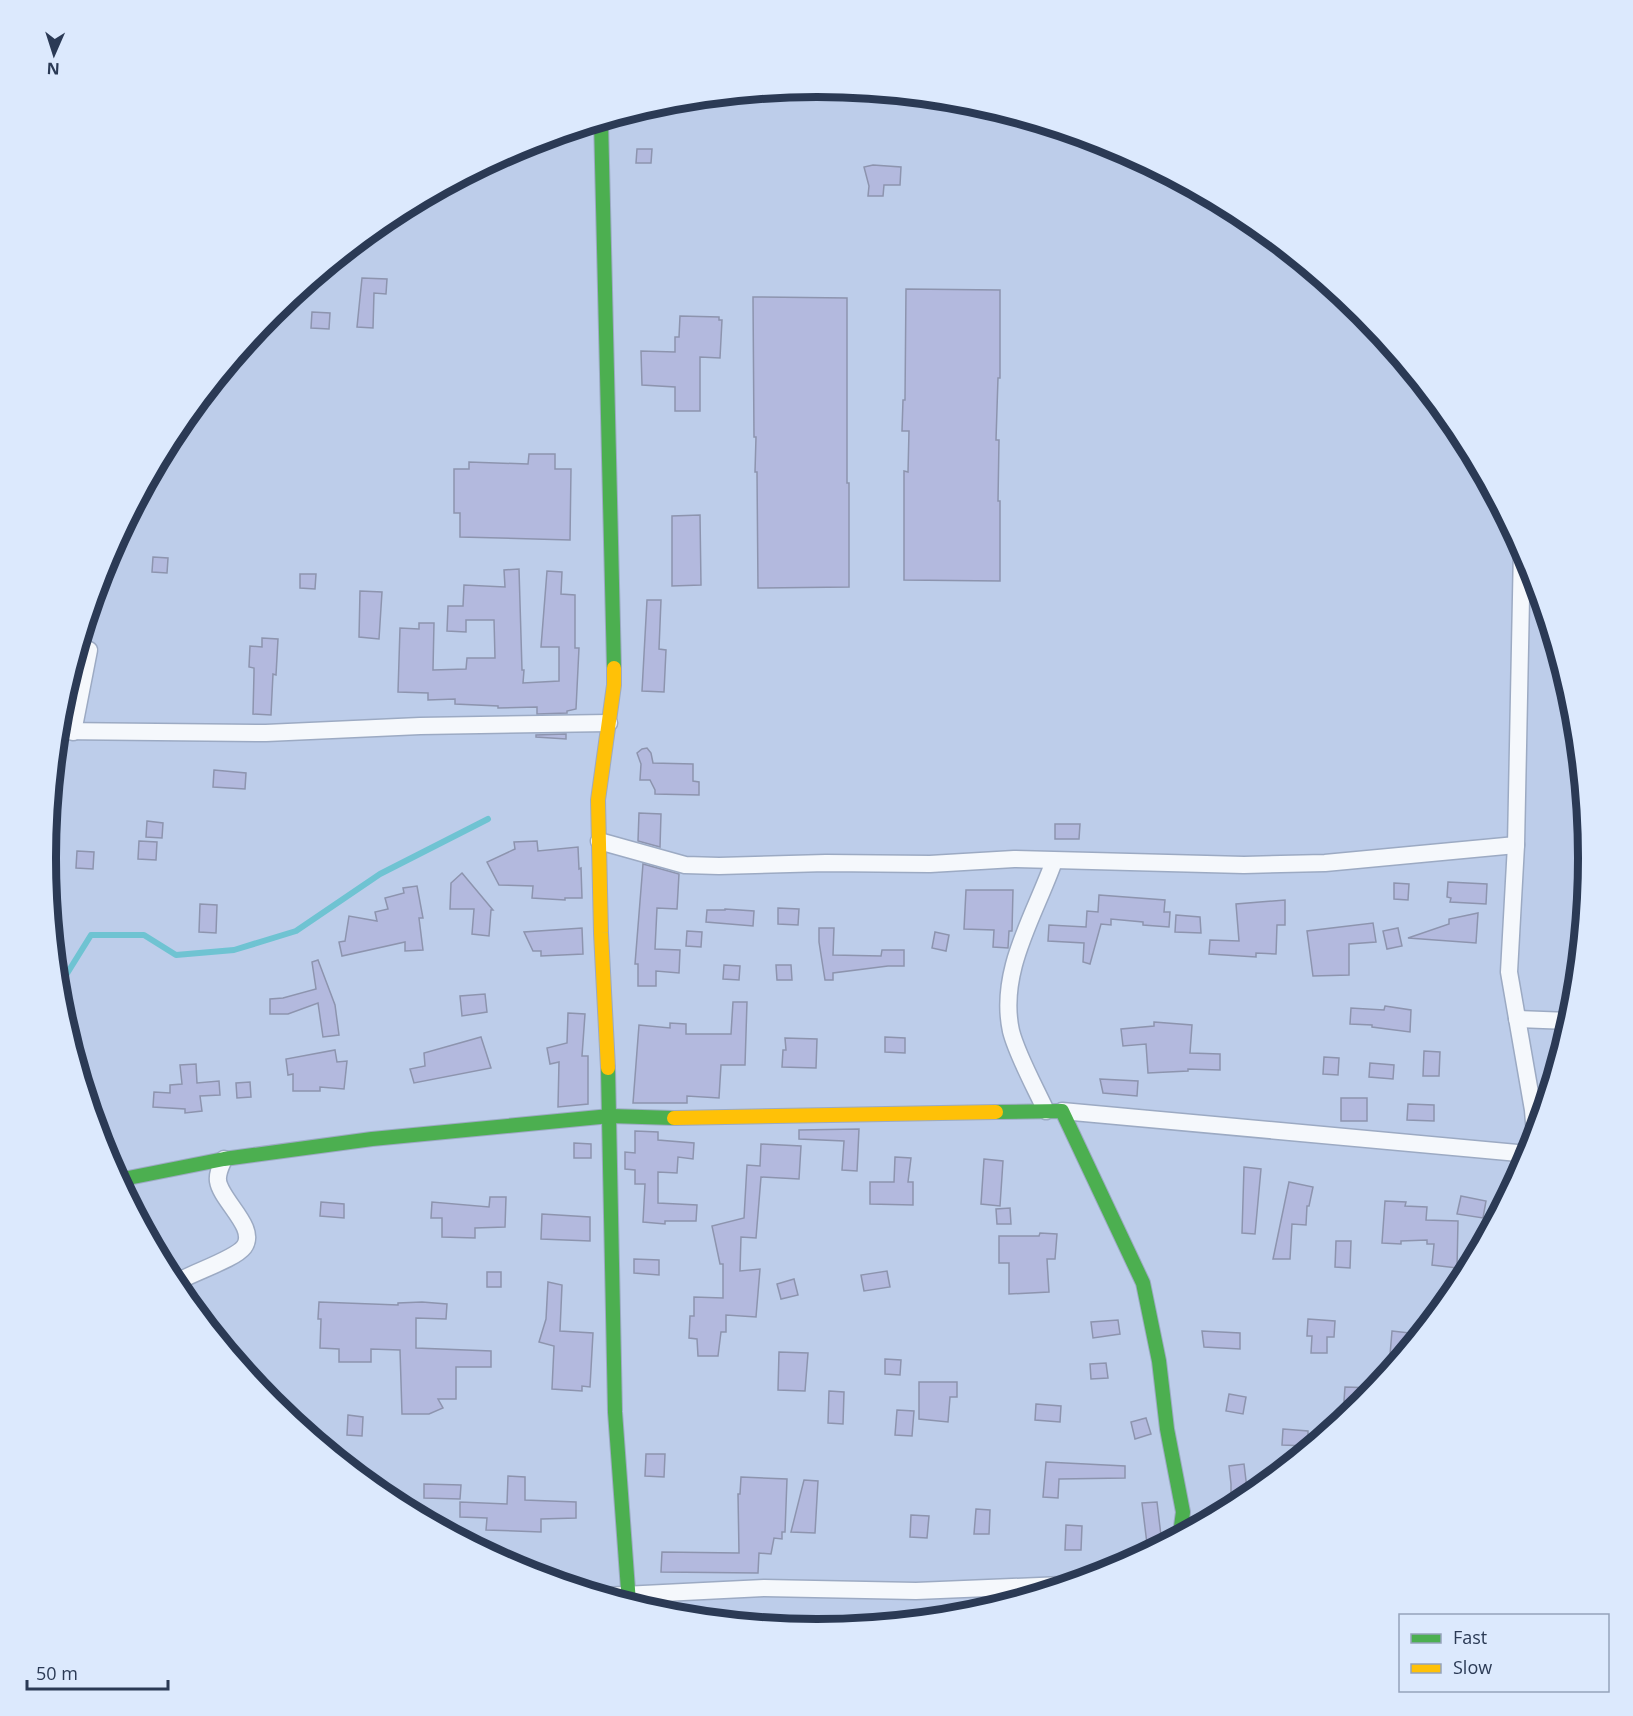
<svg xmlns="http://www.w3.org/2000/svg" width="1633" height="1716" viewBox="0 0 1633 1716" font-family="'Open Sans',sans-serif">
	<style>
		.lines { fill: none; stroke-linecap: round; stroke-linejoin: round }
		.stream { stroke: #6fc3d2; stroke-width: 6 }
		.building { fill: #b3b9de; stroke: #8d94ae; stroke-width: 1.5 }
		.street-casing { stroke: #9caac3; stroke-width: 19 }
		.fast-casing { stroke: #9caac3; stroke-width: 16 }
		.slow-casing { stroke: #9caac3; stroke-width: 16 }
		.street { stroke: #f5f8fc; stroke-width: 16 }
		.fast { stroke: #4caf50; stroke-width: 14 }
		.slow { stroke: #ffc107; stroke-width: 14 }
		.rim { fill: none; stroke: #2b3a55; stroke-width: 8 }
	</style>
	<rect width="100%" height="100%" fill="#bdcdea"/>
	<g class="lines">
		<path class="stream" d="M58 988 91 935H144L176 955 234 950 296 931 380 874 488 819"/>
	</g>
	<g class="building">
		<path d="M637 149H652L651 163H636Z"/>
		<path d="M873 165 901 167 900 185H884L883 196H868L869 186 864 167Z"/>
		<path d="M362 278 387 279 386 294 374 293 373 328 357 327Z"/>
		<path d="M906 289 1000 290V378H998L996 440H999L998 501H1000V581L904 580V471L908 472 909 431H902L903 400H905Z"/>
		<path d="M753 297 847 298V483H849V587L758 588 757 472H755L756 437H754Z"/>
		<path d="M312 312 330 313 329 329 311 328Z"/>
		<path d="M680 316 719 317V320H722L720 358 700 357V411H675V387L642 385 641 351 675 352V337H679Z"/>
		<path d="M529 454H555V469H571L570 540 460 537V513H454V469H469V462L528 464Z"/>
		<path d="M700 515 701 585 672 586V516Z"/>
		<path d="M153 557 168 558 167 573 152 572Z"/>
		<path d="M519 569 522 670H524L523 683 559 681V647H541L547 571 562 572 561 594 575 595V648H579L576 709 567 711V713L537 714V707L498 708V706L455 704V699L428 700V693L398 692 400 628 419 629V623H434L433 670 466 669 467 658H495L494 620H466V632L447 631 448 606H463L464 585 505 587 504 570Z"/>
		<path d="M300 574H316L315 589 300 588Z"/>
		<path d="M360 591 382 592 379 639 359 637Z"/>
		<path d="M647 600H661L659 649 666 650 664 692 642 691Z"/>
		<path d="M262 638 278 639 276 675 273 674 271 715 253 714 254 673V668L249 667 250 646 262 647Z"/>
		<path d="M566 734V739L536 737V735Z"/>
		<path d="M647 748 651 753 653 763 693 764V781L699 782V795L655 794V790L650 780H640L641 764 637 753 642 749Z"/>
		<path d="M214 770 246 773 245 789 213 787Z"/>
		<path d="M639 813 661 814 660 847 638 841Z"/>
		<path d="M147 821 163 823 162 838 146 837Z"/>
		<path d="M1055 824H1080L1079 839H1055Z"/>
		<path d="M139 841 157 842 156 860 138 859Z"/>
		<path d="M537 841 538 851 578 847 579 869 581 868 582 898H565V900L532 898 533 886 499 885 487 862 515 849 514 842Z"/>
		<path d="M77 851 94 852 93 869 76 868Z"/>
		<path d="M643 864 679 874 677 909 657 908 655 949 680 950 679 973 656 971V986H638V964H635Z"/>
		<path d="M462 873 493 910H491L489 936 472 934 474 909H450L451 883Z"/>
		<path d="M1448 882 1487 884 1486 904 1450 902 1451 898 1447 897Z"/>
		<path d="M1394 883 1409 884 1408 900 1394 899Z"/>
		<path d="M417 886 423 918H419L423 950 405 951V942L342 956 339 942 345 941 349 916 377 921 375 912 388 909 385 898 404 893 403 888Z"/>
		<path d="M966 890H1013L1012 931H1009L1008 948 993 947 994 930 964 929Z"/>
		<path d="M1099 895 1165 900 1164 912H1170L1169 927 1143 925V922L1111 919V925L1101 924 1090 964 1083 962 1084 943 1048 941 1049 925 1086 927 1087 911 1098 912Z"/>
		<path d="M1285 900V925H1277L1276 954 1256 953V957L1209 954 1210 940 1239 941 1236 904Z"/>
		<path d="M200 904 217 905 216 933 199 932Z"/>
		<path d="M778 908 799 909 798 925 778 924Z"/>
		<path d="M725 909 754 911 753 926 706 922 707 910H725Z"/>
		<path d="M1478 913 1476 943 1408 938 1449 924V919Z"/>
		<path d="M1176 915 1200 917 1201 933 1175 932Z"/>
		<path d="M1373 923 1376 942 1349 944V975L1313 976 1307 931Z"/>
		<path d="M582 928 583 954 541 956V951H533L524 932Z"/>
		<path d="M819 928H834L833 955 881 956 882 950H904V966H888L833 973V980H825L819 942Z"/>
		<path d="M1398 928 1402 946 1387 949 1383 931Z"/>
		<path d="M687 931 702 932 701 947 686 946Z"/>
		<path d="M935 932 949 935 946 951 932 948Z"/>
		<path d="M318 960 335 1005 339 1035 323 1037 318 1003 288 1014H270V999L283 998 316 989 312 962Z"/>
		<path d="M724 965 740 966 739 980 723 979Z"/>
		<path d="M776 965H791L792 980H777Z"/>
		<path d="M485 994 487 1012 462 1016 460 996Z"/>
		<path d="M733 1002H747L745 1065H721L719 1098 687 1096V1103H633L639 1025 670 1028V1023L686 1024V1034H731Z"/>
		<path d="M1385 1006 1411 1010 1410 1032 1372 1027V1025L1350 1024 1351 1008 1384 1010Z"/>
		<path d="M568 1013 585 1014 582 1056H588V1104L558 1107 559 1062 550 1064 547 1048 567 1043Z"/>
		<path d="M1154 1022 1192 1025 1190 1053 1220 1054V1070L1188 1069V1071L1148 1073 1146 1044 1123 1046 1121 1029 1154 1026Z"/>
		<path d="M481 1037 491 1068 414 1083 410 1069 425 1066 424 1053Z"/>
		<path d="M885 1037 905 1038V1053L885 1052Z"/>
		<path d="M785 1038 817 1039 816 1068 782 1067 783 1050H786Z"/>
		<path d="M335 1050 337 1062 347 1061 344 1089 320 1087V1091H293V1074L288 1075 286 1059Z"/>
		<path d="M1424 1051 1440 1052 1439 1076H1423Z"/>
		<path d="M1324 1057 1339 1058 1338 1075 1323 1074Z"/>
		<path d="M1370 1063 1394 1065 1393 1079 1369 1077Z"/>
		<path d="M196 1064 197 1083 219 1081 220 1095 200 1096 202 1111 185 1113V1109L153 1107 154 1092 170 1093V1085L182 1084 180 1065Z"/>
		<path d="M1100 1079 1138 1081 1137 1096 1103 1093Z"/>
		<path d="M250 1082 251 1097 237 1098 236 1083Z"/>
		<rect x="1341" y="1098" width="26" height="23"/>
		<path d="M1408 1104 1434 1105V1121L1407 1120Z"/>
		<path d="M859 1129 857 1171 842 1170 844 1141 799 1139V1130Z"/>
		<path d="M635 1131 658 1132V1140L694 1143 693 1159 678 1157 677 1173 658 1172V1203L697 1205 696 1221H665V1224L643 1222 645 1184H635V1170L625 1169V1152L635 1153Z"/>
		<path d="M574 1143 591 1144V1158H574Z"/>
		<path d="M761 1144 801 1146 799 1179 761 1177 756 1238 741 1237 740 1271 760 1269 756 1317 726 1315V1332H721L718 1356H698L697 1339 689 1338 690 1316H694V1297L723 1298V1264H720L712 1226 744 1218 747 1165 760 1166Z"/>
		<path d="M895 1157 911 1158 908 1182H913V1205L870 1204V1182H894Z"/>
		<path d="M984 1159 1003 1161 1000 1206 981 1204Z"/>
		<path d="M1244 1167 1261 1169 1255 1234 1242 1233Z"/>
		<path d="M1289 1182 1313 1187 1309 1206H1307L1306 1225 1292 1224 1290 1259H1273Z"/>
		<path d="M1461 1196 1486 1201 1483 1218 1457 1214Z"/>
		<path d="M490 1197H506L505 1227 475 1228V1238L442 1237V1218H431L432 1202 489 1207Z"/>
		<path d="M1385 1201 1406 1202 1405 1206 1427 1207 1426 1220 1458 1221 1457 1268 1432 1265 1434 1244H1427V1240L1401 1241V1244L1382 1243Z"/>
		<path d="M321 1202 344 1204V1218L320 1216Z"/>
		<path d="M1010 1208 1011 1224H997L996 1209Z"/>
		<path d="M542 1214 590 1217V1241L541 1239Z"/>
		<path d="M1040 1233 1057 1234 1055 1259H1047L1049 1292 1009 1294V1263H999V1236H1039Z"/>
		<path d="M1336 1241H1351L1350 1268 1335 1267Z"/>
		<path d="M634 1259 659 1260V1275L634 1273Z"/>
		<path d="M887 1271 890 1287 864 1291 861 1275Z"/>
		<rect x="487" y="1272" width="14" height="15"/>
		<path d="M794 1279 798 1295 781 1299 777 1284Z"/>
		<path d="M548 1282 562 1285 560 1331 593 1333 590 1387 582 1386V1391L552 1389 554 1346 539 1342 546 1319Z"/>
		<path d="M319 1302 398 1305V1303L422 1302 447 1304 446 1319 416 1318V1348L491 1351V1367H456V1399H438L443 1408 429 1414H402L400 1350 371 1349V1362H339V1349L320 1348 321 1319H318Z"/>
		<path d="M1308 1319 1335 1321 1334 1337H1327V1353H1311L1312 1336H1307Z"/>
		<path d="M1118 1320 1120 1334 1093 1338 1091 1322Z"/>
		<path d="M1202 1331 1240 1333V1349L1204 1347Z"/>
		<path d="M1392 1331 1419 1334 1401 1356 1390 1355Z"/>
		<path d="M779 1352 808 1353 805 1391 778 1390Z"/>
		<path d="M885 1359 901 1360 900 1375 885 1374Z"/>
		<path d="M1106 1363 1108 1378 1091 1379 1090 1364Z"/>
		<path d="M919 1382H957V1397H950L948 1422 919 1419Z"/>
		<path d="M1345 1387 1375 1388 1363 1402 1344 1401Z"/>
		<path d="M829 1391 844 1392 843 1424 828 1423Z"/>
		<path d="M1229 1394 1246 1397 1243 1414 1226 1411Z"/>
		<path d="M1036 1404 1061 1406 1060 1422 1035 1420Z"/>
		<path d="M897 1410 914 1411 912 1436 895 1435Z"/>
		<path d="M348 1415 363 1417 362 1436 347 1435Z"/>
		<path d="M1146 1418 1151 1434 1135 1439 1131 1422Z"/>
		<path d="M1283 1429 1308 1431V1446L1282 1445Z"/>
		<path d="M646 1454H665L664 1477 645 1476Z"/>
		<path d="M1046 1462 1125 1466V1478L1059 1479 1058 1498 1043 1497Z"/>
		<path d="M1244 1464 1248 1497 1231 1507V1484L1229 1466Z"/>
		<path d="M508 1476 525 1477V1500L576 1502V1518L541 1519V1532L486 1530 487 1518 460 1517V1502L507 1504Z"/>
		<path d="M741 1477 787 1479 785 1532H782V1539L774 1538 771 1554 759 1553 758 1573 661 1572 662 1552 739 1553 738 1494H740Z"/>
		<path d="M804 1480 818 1481 815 1533 791 1532Z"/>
		<path d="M424 1484 461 1485 460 1499 424 1498Z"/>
		<path d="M1157 1502 1162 1544 1148 1552 1142 1503Z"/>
		<path d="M976 1509 990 1510 989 1534H974Z"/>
		<path d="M911 1515 929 1516 927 1538 910 1537Z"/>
		<path d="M1066 1525 1082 1526 1081 1550H1065Z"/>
	</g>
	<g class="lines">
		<defs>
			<g id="street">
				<path d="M1522 548 1516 845 1509 972 1533 1110 1535 1135"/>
				<path d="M58 731 266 733 420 726 609 723"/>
				<path d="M73 732 89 650 78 646"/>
				<path d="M599 841 685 865 719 866 826 863 930 864 1014 859 1244 865 1325 863 1516 845"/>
				<path d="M1517 1019 1569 1021"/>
				<path d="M1046 1111C1035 1087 1017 1055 1011 1031 998 971 1035 915 1054 861"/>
				<path d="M1062 1111 1529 1154"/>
				<path d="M174 1284C190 1273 234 1260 244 1247 258 1228 221 1201 218 1181 217 1173 221 1166 224 1159"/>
				<path d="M603 1596 764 1588 916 1591 1063 1585"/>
			</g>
			<g id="fast">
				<path d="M601 121 614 668"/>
				<path d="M608 1068 615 1412 629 1603"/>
				<path d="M996 1112 1062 1111 1143 1283 1159 1361 1167 1429 1183 1512 1180 1534"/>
				<path d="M118 1180 224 1159 372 1139 610 1116 674 1118"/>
			</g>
			<g id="slow">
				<path d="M608 1068 601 933 598 800 614 685V668"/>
				<path d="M674 1118 996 1112"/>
			</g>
		</defs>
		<use href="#street" class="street-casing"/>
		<use href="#fast" class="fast-casing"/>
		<use href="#slow" class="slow-casing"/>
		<use href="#street" class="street"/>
		<use href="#fast" class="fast"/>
		<use href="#slow" class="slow"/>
	</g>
	<path d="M0 0H1633V1716H0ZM56 858a761 761 0 1 1 1522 0a761 761 0 1 1-1522 0Z" fill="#dce9fd" fill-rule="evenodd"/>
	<path class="rim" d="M56 858a761 761 0 1 1 1522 0a761 761 0 1 1-1522 0Z"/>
	<rect x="1399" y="1614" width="210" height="78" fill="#dce9fd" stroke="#95a3ba" stroke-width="1.5"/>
	<rect x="1411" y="1634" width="30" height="9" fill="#4caf50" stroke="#95a3ba" stroke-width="1.5"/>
	<text x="1453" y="1644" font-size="18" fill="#2b3a55">Fast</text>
	<rect x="1411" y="1664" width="30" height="9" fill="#ffc107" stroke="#95a3ba" stroke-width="1.5"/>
	<text x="1453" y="1674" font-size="18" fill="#2b3a55">Slow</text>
	<g transform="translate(54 54) rotate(183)" stroke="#dce9fd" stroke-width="4.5" paint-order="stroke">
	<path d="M0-4.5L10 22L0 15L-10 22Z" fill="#2b3a55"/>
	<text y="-9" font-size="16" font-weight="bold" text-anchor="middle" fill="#2b3a55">N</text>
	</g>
	<path d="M27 1680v9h141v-9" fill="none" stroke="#2b3a55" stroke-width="3"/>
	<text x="36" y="1680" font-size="18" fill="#2b3a55" stroke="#dce9fd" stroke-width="4.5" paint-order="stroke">50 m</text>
</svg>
